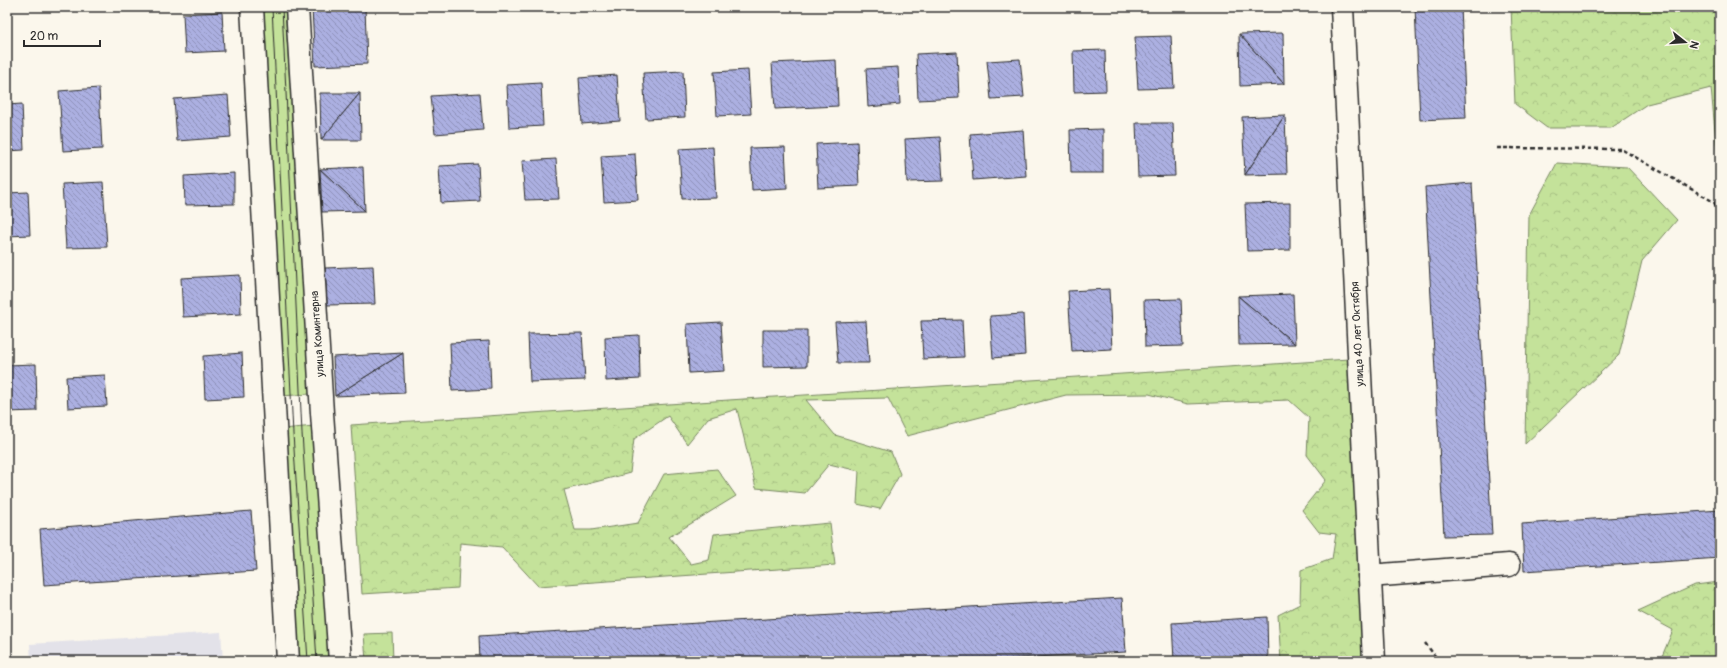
<svg xmlns="http://www.w3.org/2000/svg" width="1727" height="668" viewBox="0 0 1727 668" font-family="Pangolin,sans-serif">
	<style>
		.built { fill: #e3e2e9 }
		.green { fill: #c4e29a; stroke: #788662 }
		.forest { fill: url(#forest-crowns); stroke: #788662 }
		.building { fill: url(#building-back-hatch); stroke: #2b2b2b }
		.lines { fill: none; stroke-linecap: round; stroke-linejoin: round }
		.minor-casing { stroke: #2b2b2b; stroke-width: 25 }
		.path { stroke: #2b2b2b; stroke-width: 2.5; stroke-dasharray: 4 3; stroke-linecap: butt }
		.minor { stroke: #fbf7ec; stroke-width: 22 }
		.tram { stroke: #2b2b2b; stroke-width: 1 }
		.labels { text-anchor: middle; stroke-width: 3.5; stroke-linejoin: round; paint-order: stroke }
		.street-label { font-size: 11px; fill: #2b2b2b; stroke: #fbf7ec }
	</style>
	<defs>
		<pattern id="forest-crowns" width="20" height="18" patternUnits="userSpaceOnUse"><rect width="20" height="18" fill="#c4e29a"/><path d="M2 6a3 3 0 1 1 6 0M12 15a3 3 0 1 1 6 0" fill="none" stroke="#a9c285"/></pattern>
		<pattern id="building-back-hatch" width="6" height="6" patternUnits="userSpaceOnUse"><rect width="6" height="6" fill="#acb0e1"/><path d="M-1 5l2 2M0 0l6 6M5-1l2 2" fill="none" stroke="#8c8fb7"/></pattern>
	</defs>
	<rect width="100%" height="100%" fill="#fbf7ec"/>
	<filter id="ink" filterUnits="userSpaceOnUse"><feTurbulence type="fractalNoise" baseFrequency=".025" numOctaves="2"/><feDisplacementMap in="SourceGraphic" scale="8" xChannelSelector="R" yChannelSelector="G"/><feConvolveMatrix kernelMatrix="1 2 1 2 8 2 1 2 1" color-interpolation-filters="sRGB"/></filter>
	<g filter="url(#ink)">
		<path class="built" d="M221 632 223 661H31L30 644Z"/>
		<g class="green">
			<path d="M256 7H285L310 394 281 396Z"/>
			<path d="M314 426 329 661H298L283 429Z"/>
		</g>
		<g class="forest">
			<path d="M1511 7H1720V184L1711 88 1647 104 1611 128H1547L1515 104Z"/>
			<path d="M1557 163 1627 167 1677 220 1642 261 1619 355 1525 444 1529 215Z"/>
			<path d="M1349 359 1365 661H1281L1278 615 1300 604 1301 570 1332 559 1336 534 1319 532 1302 510 1326 480 1307 455 1309 418 1289 400 1188 404 1149 394 1066 395 907 436 888 398 806 400 835 435 891 452 900 474 880 509 857 504 859 471 829 464 805 493 756 488 737 409 708 418 687 444 668 416 634 439 630 473 564 490 575 530H591L638 523 664 474 717 469 736 496 669 537 691 564 709 560 714 534 830 523 835 565 538 586 502 547 460 543 458 588 362 594 351 425Z"/>
			<path d="M1720 582V661H1660L1673 630 1638 611 1695 585Z"/>
			<path d="M392 633 393 661H366L364 634Z"/>
		</g>
		<g class="building">
			<path d="M365 7 367 64 315 66 312 8Z"/>
			<path d="M1415 7H1461L1466 118 1420 120Z"/>
			<path d="M222 12 224 51 185 53 183 14Z"/>
			<path d="M1283 33 1284 84 1239 34Z"/>
			<path d="M1239 34 1284 84 1240 86Z"/>
			<path d="M1171 36 1174 88 1138 89 1135 37Z"/>
			<path d="M1105 50 1106 91 1074 92 1073 51Z"/>
			<path d="M957 52 959 98 918 100 916 54Z"/>
			<path d="M1020 59 1024 97 991 99 987 61Z"/>
			<path d="M836 60 838 106 775 109 772 63Z"/>
			<path d="M898 67 900 104 868 107 866 69Z"/>
			<path d="M748 70 751 114 717 116 714 72Z"/>
			<path d="M683 71 685 117 646 119 643 73Z"/>
			<path d="M617 75 620 121 582 124 579 78Z"/>
			<path d="M541 83 543 126 509 128 507 85Z"/>
			<path d="M99 88 102 149 63 151 59 91Z"/>
			<path d="M320 93H360L321 140Z"/>
			<path d="M360 93 361 140H321Z"/>
			<path d="M480 93 483 130 435 134 431 96Z"/>
			<path d="M228 95 231 137 177 141 174 99Z"/>
			<path d="M22 104 24 150 7 151V105Z"/>
			<path d="M1285 115 1245 175 1242 117Z"/>
			<path d="M1285 115 1287 174 1245 175Z"/>
			<path d="M1136 123H1173L1175 176 1138 177Z"/>
			<path d="M1103 129V173H1071L1070 130Z"/>
			<path d="M1023 130 1026 176 973 180 970 134Z"/>
			<path d="M940 137 943 181 907 182 905 139Z"/>
			<path d="M857 142 859 186 818 188 816 144Z"/>
			<path d="M713 147 716 198 682 199 679 149Z"/>
			<path d="M785 147 787 188 752 190 750 148Z"/>
			<path d="M635 154 638 200 604 202 601 156Z"/>
			<path d="M556 159 559 199 525 200 522 161Z"/>
			<path d="M478 164 480 201 441 203 439 166Z"/>
			<path d="M363 167 365 211 320 169Z"/>
			<path d="M320 169 365 211 322 212Z"/>
			<path d="M234 173V204L185 205 184 176Z"/>
			<path d="M103 182 107 247 66 248 62 184Z"/>
			<path d="M1472 183 1492 535 1444 536 1425 187Z"/>
			<path d="M28 192 30 235 7 236V193Z"/>
			<path d="M1290 203V250L1247 251 1245 204Z"/>
			<path d="M373 266 375 304 327 305 325 268Z"/>
			<path d="M240 275 241 314 183 317 181 278Z"/>
			<path d="M1109 289 1112 349 1072 351 1068 291Z"/>
			<path d="M1293 294 1295 344 1238 296Z"/>
			<path d="M1238 296 1295 344 1239 345Z"/>
			<path d="M1181 299 1183 346 1145 347 1144 300Z"/>
			<path d="M1023 314 1025 355 993 358 990 316Z"/>
			<path d="M962 320 964 357 923 359 921 321Z"/>
			<path d="M866 321 869 363H838L835 322Z"/>
			<path d="M721 322 724 371 689 373 687 324Z"/>
			<path d="M763 330H807V366L763 367Z"/>
			<path d="M582 333 585 380 530 382 528 334Z"/>
			<path d="M639 335 640 379 606 381 605 337Z"/>
			<path d="M489 341 491 389 452 391 450 343Z"/>
			<path d="M242 353 244 397 205 399 203 356Z"/>
			<path d="M403 353 405 393 335 396Z"/>
			<path d="M403 353 335 396 333 357Z"/>
			<path d="M36 364 37 411 7 412V365Z"/>
			<path d="M105 375 107 406 68 408 66 377Z"/>
			<path d="M1720 510V558L1524 571 1522 524Z"/>
			<path d="M251 511 256 571 44 585 40 529Z"/>
			<path d="M1122 598 1126 652 964 661H480L479 636Z"/>
			<path d="M1267 617 1268 661H1174L1172 623Z"/>
		</g>
		<g class="lines">
			<defs>
				<g id="minor">
					<path d="M252 7 288 661"/>
					<path d="M297 7 322 413 340 661"/>
					<path d="M1342 7 1374 661"/>
					<path d="M1369 576 1509 565"/>
				</g>
			</defs>
			<use href="#minor" class="minor-casing"/>
			<g class="path">
				<path d="M1497 148 1621 149 1714 202 1720 215"/>
				<path d="M1425 643 1439 661"/>
			</g>
			<use href="#minor" class="minor"/>
			<g class="tram">
				<path d="M272 7 293 434 308 661"/>
				<path d="M282 7 302 433 317 661"/>
			</g>
		</g>
	</g>
	<g class="labels">
		<g class="street-label">
			<text transform="translate(317 334) rotate(-94)" y="4">улица Коминтерна</text>
			<text transform="translate(1357 334) rotate(-93)" y="4">улица 40 лет Октября</text>
		</g>
	</g>
	<rect width="1727" height="668" fill="none" stroke="#fbf7ec" stroke-width="24"/>
	<rect x="12" y="12" width="1703" height="644" fill="none" stroke="#2b2b2b" stroke-width="1.5" filter="url(#ink)"/>
	<g transform="translate(1685 42) rotate(107)" stroke="#fbf7ec" stroke-width="3" paint-order="stroke">
	<path d="M0-3L7 15L0 10L-7 15Z" fill="#2b2b2b"/>
	<text y="-6" font-size="11" font-weight="bold" text-anchor="middle" fill="#2b2b2b">N</text>
	</g>
	<path d="M24 40v6h76v-6" fill="none" stroke="#2b2b2b" stroke-width="2"/>
	<text x="30" y="40" font-size="12" fill="#2b2b2b" stroke="#fbf7ec" stroke-width="3" paint-order="stroke">20 m</text>
</svg>
